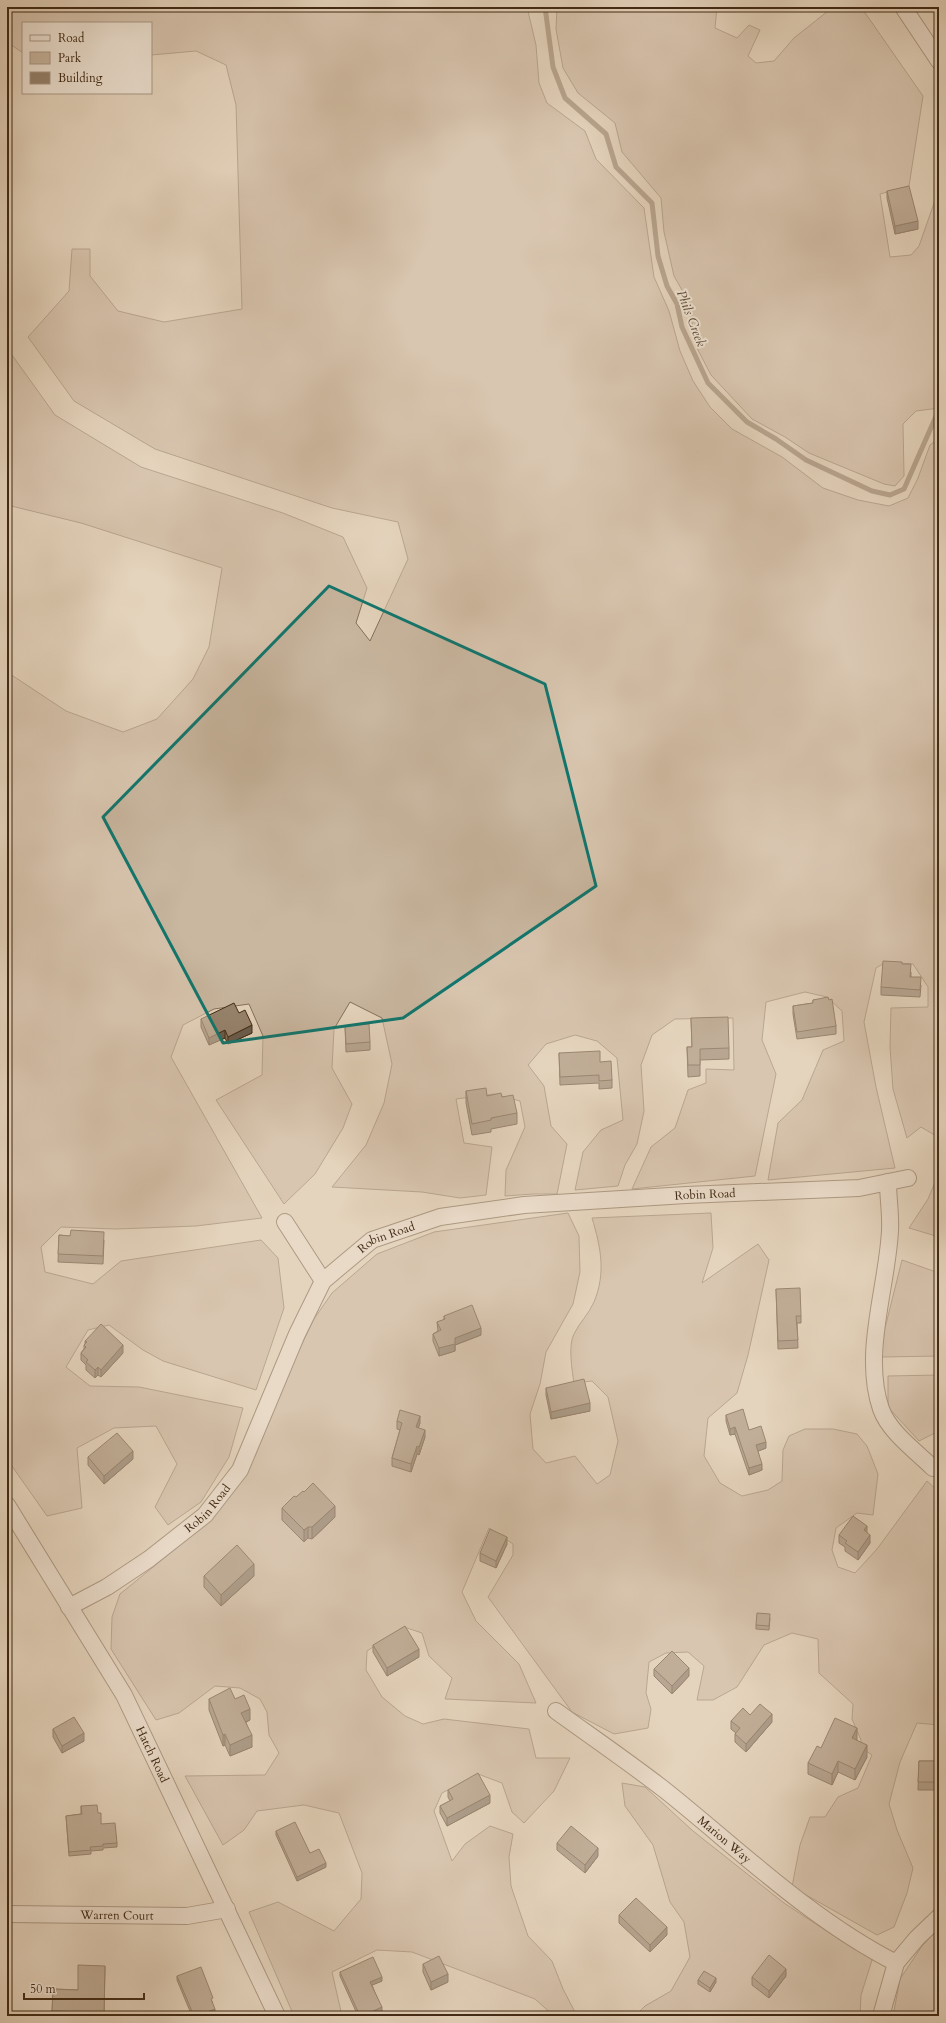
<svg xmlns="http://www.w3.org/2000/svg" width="946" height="2023" viewBox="0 0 946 2023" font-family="Cardo,serif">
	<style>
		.green { fill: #c9b7a0; stroke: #85705a }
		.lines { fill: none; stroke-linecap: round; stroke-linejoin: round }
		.stream { stroke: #826d57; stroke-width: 5 }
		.minor-casing { stroke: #6a543e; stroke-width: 18 }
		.minor { stroke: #eee3d4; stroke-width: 16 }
		.wall { fill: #81705d; stroke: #412a14 }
		.shaded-wall { fill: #695b4c; stroke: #412a14 }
		.building { fill: #96826c; stroke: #412a14 }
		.marked { fill: none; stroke: #0f766e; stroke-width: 3; stroke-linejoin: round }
		.labels { text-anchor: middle; stroke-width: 4; stroke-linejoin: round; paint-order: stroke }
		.street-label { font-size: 12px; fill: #412a14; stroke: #eee3d4 }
		.water-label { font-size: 13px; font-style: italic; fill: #5c4630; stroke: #eee3d4 }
	</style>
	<rect width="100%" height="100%" fill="#e5d4bd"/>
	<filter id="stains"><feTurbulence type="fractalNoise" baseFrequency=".005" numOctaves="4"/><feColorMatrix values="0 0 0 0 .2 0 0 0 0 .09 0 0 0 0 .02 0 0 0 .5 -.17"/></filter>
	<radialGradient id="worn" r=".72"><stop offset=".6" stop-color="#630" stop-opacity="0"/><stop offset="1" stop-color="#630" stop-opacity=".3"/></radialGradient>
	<g class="green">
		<path d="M7 7H527L536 45 539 83 547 103 585 131 596 159 644 208 654 277 669 311 680 351 693 381 710 407 732 429 782 457 823 488 858 500 889 506 908 498 918 478 930 445 939 438V1134L936 1136 921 1127 907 1138 893 1089 890 1047 891 1008 928 1007V987L913 964 886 962 876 968 864 1022 876 1087 895 1168 768 1180 778 1123 802 1100 823 1050 844 1041 842 1011 827 997 805 992 766 1002 762 1040 776 1074 755 1176 632 1189 651 1147 675 1128 688 1090 706 1083V1069L734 1070 733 1018 675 1019 652 1035 641 1065 644 1111 637 1144 625 1165 618 1186 575 1190 583 1152 601 1130 623 1120 617 1058 597 1041 575 1035 546 1044 528 1065 544 1086 551 1126 567 1144 557 1194H533L505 1196 506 1170 525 1127 520 1101 494 1094 456 1099 464 1143 492 1147 486 1195 460 1198 422 1192 332 1187 366 1145 384 1103 392 1064 382 1018 350 1002 334 1029 332 1068 352 1104 343 1128 315 1174 284 1204 216 1100 262 1075 263 1036 249 1004 214 1009 183 1025 171 1057 262 1218 196 1226 116 1229 61 1227 41 1247 45 1272 93 1284 121 1261 261 1240 278 1258 284 1308 256 1390 163 1361 143 1350 109 1325 88 1330 66 1367 90 1386 139 1387 243 1408 229 1457 201 1502 168 1525 155 1507 177 1464 156 1426 114 1428 77 1448 82 1508 47 1516 7 1459V672L66 711 123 732 157 719 193 679 209 647 222 568 81 523 7 505V348L55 415 141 467 283 513 343 537 367 588 356 623 370 641 408 559 398 522 332 508 155 449 74 401 28 337 69 291 72 249H90V276L118 311 164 322 242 309 236 105 226 65 196 51 151 55V23H23V53L7 42Z"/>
		<path d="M557 7H717L715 28 737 38 749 25 760 30 748 56 756 63 774 61 794 38 833 7H861L923 96 909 186 880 194 890 257 911 255 919 246 939 189V408L916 411 903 424 904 476 895 486 884 484 809 453 785 437 752 419 711 375 698 350 687 299 674 276 664 232 661 198 622 152 615 123 578 93 563 68 556 29Z"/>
		<path d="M939 1173V1237L909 1228 928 1199Z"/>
		<path d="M568 1213 579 1236 580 1272 573 1304 546 1352 540 1384 530 1414 533 1449 546 1463 575 1456 597 1484 610 1475 618 1441 608 1397 592 1381 574 1383C572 1370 568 1345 574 1334 579 1323 589 1314 594 1302 606 1273 601 1248 592 1218L711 1213 713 1248 702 1283 758 1244 769 1260 748 1355 737 1393 708 1418 704 1456 720 1483 742 1496 768 1490 782 1481 783 1450 789 1436 805 1429H833L857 1434 867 1446 878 1474 873 1515 857 1513 836 1528 832 1550 838 1567 855 1573 877 1549 927 1481 939 1492V1725L917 1723 900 1762 889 1804 897 1830 913 1868 907 1893 894 1927 877 1935 792 1887 800 1845 810 1817H825L838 1797 858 1788 872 1755 860 1747 861 1740 852 1719 853 1704 819 1673 818 1639 792 1633 764 1645 737 1687 713 1700H697L704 1666 688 1652 666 1653 649 1662 646 1693 651 1709 648 1728 614 1734 572 1712 488 1597 513 1555V1544L489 1528 462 1592 476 1621 519 1664 536 1703 445 1699 452 1678 429 1656 422 1633 404 1627 367 1651 366 1670 382 1697 405 1716 423 1724 444 1719 529 1729 536 1758H570L554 1791 524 1823 512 1812 502 1783 478 1774 442 1793 434 1811 452 1861 465 1844 490 1826 513 1834 509 1857 511 1886 528 1936 552 1961 563 1989 577 2016H554L535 1999 412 1952 377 1950 332 1972 342 2016H294L249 1912 278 1902 334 1931 361 1899 362 1873 339 1813 304 1805 257 1811 244 1830 223 1845 185 1776 265 1775 279 1753 269 1735 267 1712 260 1699 240 1688 215 1686 179 1713 156 1720 111 1649 112 1617 120 1594 206 1524 283 1383 314 1319 332 1293 377 1254 434 1232Z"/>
		<path d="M902 1260 939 1273V1356L881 1357 885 1328Z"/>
		<path d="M939 1375V1431L919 1441 888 1407V1376Z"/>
		<path d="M622 1783 645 1787 693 1831 784 1903 854 1949 873 1957 861 1995 860 2016H635L645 2006 671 1991 690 1957 684 1922 670 1902 653 1845 625 1806Z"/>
		<path d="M939 1928V2016H893L900 1979 922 1946Z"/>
	</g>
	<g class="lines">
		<path class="stream" d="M545 7 553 67 565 98 606 134 616 167 652 203 658 256 667 286 677 304 682 327 708 383 747 422 776 439 806 460 872 491 890 495 904 489 937 414 939 415"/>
		<defs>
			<g id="minor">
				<path d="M903 7 939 61"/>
				<path d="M888 1182C888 1198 891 1215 890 1231 887 1288 862 1354 881 1409 889 1432 917 1452 933 1468"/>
				<path d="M285 1222 323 1281"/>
				<path id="s1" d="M7 1505 124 1695 277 2016"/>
				<path id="s2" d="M69 1607 107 1587 149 1559 205 1515 240 1470 297 1334 323 1281 372 1240 440 1217 524 1205 686 1195 859 1188 908 1178"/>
				<path id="s3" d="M556 1711C592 1737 630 1763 666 1791 741 1851 810 1919 896 1963"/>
				<path id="s4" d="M7 1914 187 1916 227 1909"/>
				<path d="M881 2016 896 1963 917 1938 939 1917"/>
			</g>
		</defs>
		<use href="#minor" class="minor-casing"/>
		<use href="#minor" class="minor"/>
	</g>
	<g class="wall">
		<path d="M887 191 918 229 895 234 887 198Z"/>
		<path d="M902 964 911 972V977L921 985 920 997 881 995V987Z"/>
		<path d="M813 1000H829L836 1026V1034L797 1039 793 1014V1006L813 1003Z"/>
		<path d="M239 1013 252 1033 228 1044 225 1038 209 1045 201 1027V1019Z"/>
		<path d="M691 1018 729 1048V1059L700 1060V1076L688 1077 687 1047H692Z"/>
		<path d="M345 1026 370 1042V1050L346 1052Z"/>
		<path d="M559 1053 600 1062 612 1080V1088L599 1089V1083L560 1085Z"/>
		<path d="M466 1091 487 1096 502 1097 517 1113V1124L491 1129V1132L472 1135 466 1103Z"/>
		<path d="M59 1235 104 1240 103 1264 58 1262Z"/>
		<path d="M776 1289 801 1316V1323H797L798 1348 778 1349Z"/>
		<path d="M444 1316 481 1335 455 1345V1351L439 1356 433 1341V1334L438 1331 437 1322 444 1320Z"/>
		<path d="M85 1341 123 1353 101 1377 98 1375 95 1378 86 1370V1365L81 1360V1353L84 1349V1345L85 1344Z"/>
		<path d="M546 1388 590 1411 551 1419 546 1395Z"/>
		<path d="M726 1415 749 1430 766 1448 758 1451 762 1470 749 1475 735 1434 730 1435 726 1421Z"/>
		<path d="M397 1421 420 1423 418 1428 425 1437 419 1455 417 1454 411 1472 392 1466V1458L400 1430 397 1429Z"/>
		<path d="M88 1457 133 1459 104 1484 88 1465Z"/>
		<path d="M304 1492 335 1517 312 1539 308 1538 304 1542 282 1520V1508L296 1497Z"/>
		<path d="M867 1533 870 1543 858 1560 845 1551V1547L839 1543V1535Z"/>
		<path d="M507 1544 496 1568 480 1561V1553Z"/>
		<path d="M204 1576H254L221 1606 204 1587Z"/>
		<path d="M770 1618 769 1630 756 1629V1625Z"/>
		<path d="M373 1645 419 1657 387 1676 373 1652Z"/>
		<path d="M654 1669 689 1676 672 1694 654 1676Z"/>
		<path d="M209 1699H235L250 1720 246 1722 252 1747 230 1756 225 1745 223 1746 209 1710Z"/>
		<path d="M750 1715 772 1722 746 1752 735 1742V1734L736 1733 731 1729V1721Z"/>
		<path d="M53 1729 84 1741 62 1753 53 1737Z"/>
		<path d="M856 1740 867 1757 855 1780 838 1772 832 1785 808 1774V1763L821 1748Z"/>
		<path d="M919 1761H939V1790H918Z"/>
		<path d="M448 1790 490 1803 447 1826 440 1813V1806L450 1801 448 1797Z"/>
		<path d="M81 1806 98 1813 101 1824 117 1843V1847L103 1848V1850L91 1851V1854L69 1856 66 1816 81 1814Z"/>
		<path d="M276 1831 310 1853 326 1867 297 1881 276 1835Z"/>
		<path d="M557 1843 598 1856 585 1873 557 1850Z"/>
		<path d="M619 1915 667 1935 650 1952 619 1923Z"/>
		<path d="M423 1964 448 1982 431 1990 423 1972Z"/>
		<path d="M105 1966 104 2016 52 2015 53 1989 78 1990Z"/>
		<path d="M340 1972 382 1981 372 1985 382 2011 370 2016H358L340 1976Z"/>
		<path d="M177 1976 213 2002H212L215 2013 207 2016H192L177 1980Z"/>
		<path d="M786 1976 769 1998 752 1985V1977Z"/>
		<path d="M698 1980 716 1982 710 1992 698 1984Z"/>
	</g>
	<g class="shaded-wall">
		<path d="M918 221V229L895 234V226Z"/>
		<path d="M252 1025V1033L228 1044V1037Z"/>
		<path d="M225 1030V1038L209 1045V1038Z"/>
		<path d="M481 1328V1335L455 1345V1351L439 1356V1348L455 1338Z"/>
		<path d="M123 1345V1353L101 1377V1370Z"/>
		<path d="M98 1367V1375L95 1378V1370Z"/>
		<path d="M590 1403V1411L551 1419V1412Z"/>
		<path d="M420 1416V1423L416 1435V1427Z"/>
		<path d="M735 1427V1434L730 1435V1429Z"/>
		<path d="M425 1430V1437L419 1455V1447Z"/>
		<path d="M766 1442V1448L756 1452V1445Z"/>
		<path d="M417 1446V1454L411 1472V1464Z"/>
		<path d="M133 1451V1459L104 1484V1476Z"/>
		<path d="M762 1464V1470L749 1475V1468Z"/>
		<path d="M335 1506V1517L312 1539V1527Z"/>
		<path d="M867 1526V1534L864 1530Z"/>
		<path d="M308 1527V1538L304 1542V1530Z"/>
		<path d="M870 1535V1543L858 1560V1552Z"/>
		<path d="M507 1537V1544L496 1568V1561Z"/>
		<path d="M254 1564V1576L221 1606V1595Z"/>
		<path d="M419 1649V1657L387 1676V1668Z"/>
		<path d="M689 1668V1676L672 1694V1686Z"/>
		<path d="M250 1709V1720L241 1724V1713Z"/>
		<path d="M772 1714V1722L746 1752V1744Z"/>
		<path d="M857 1728V1740L852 1749V1738Z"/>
		<path d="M84 1733V1741L62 1753V1746Z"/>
		<path d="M225 1734V1745L223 1746V1735Z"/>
		<path d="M252 1735V1747L230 1756V1745Z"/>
		<path d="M867 1745V1757L855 1780V1769Z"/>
		<path d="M838 1761V1772L832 1785V1774Z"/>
		<path d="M490 1795V1803L447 1826V1818Z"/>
		<path d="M598 1848V1856L585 1873V1865Z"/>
		<path d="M326 1863V1867L297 1881V1877Z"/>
		<path d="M667 1927V1935L650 1952V1945Z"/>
		<path d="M786 1969V1976L769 1998V1991Z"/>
		<path d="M448 1974V1982L431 1990V1982Z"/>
		<path d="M382 1977V1981L370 1986V1982Z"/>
		<path d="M716 1978V1982L710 1992V1988Z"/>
		<path d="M382 2007V2011L370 2016H362Z"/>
		<path d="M215 2009V2013L207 2016H196Z"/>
	</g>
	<g class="building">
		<path d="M909 186 918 221 895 226 887 191Z"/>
		<path d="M883 961 902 962V964H911L910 977H921L920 990 881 987Z"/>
		<path d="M828 997 829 1000 832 999 836 1026 797 1032 793 1006 813 1003V1000Z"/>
		<path d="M234 1003 239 1013 245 1010 252 1025 228 1037 225 1030 209 1038 201 1019Z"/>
		<path d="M728 1017 729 1048 700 1049V1065H688L687 1047H692L691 1018Z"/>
		<path d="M369 1024 370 1042 346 1044 345 1026Z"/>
		<path d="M600 1051V1062L611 1061 612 1080 599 1081V1075L560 1077 559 1053Z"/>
		<path d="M486 1088 487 1096 501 1093 502 1097 513 1095 517 1113 491 1118V1120L472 1124 466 1091Z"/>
		<path d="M71 1230 104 1232 103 1256 58 1254 59 1235 70 1236Z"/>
		<path d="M800 1288 801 1316H796L798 1340 778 1341 776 1289Z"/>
		<path d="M472 1305 481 1328 455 1338V1344L439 1348 433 1334 441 1330 437 1322 445 1319 444 1316Z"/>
		<path d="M101 1324 123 1345 101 1370 98 1367 95 1370 86 1362 88 1360 81 1353 86 1347 84 1345 87 1342 85 1341Z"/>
		<path d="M584 1379 590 1403 551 1412 546 1388Z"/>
		<path d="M743 1409 749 1430 761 1426 766 1442 756 1445 762 1464 749 1468 735 1427 730 1429 726 1415Z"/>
		<path d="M400 1410 420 1416 416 1427 425 1430 419 1447 417 1446 411 1464 392 1458 402 1423 397 1421Z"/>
		<path d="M117 1433 133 1451 104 1476 88 1457Z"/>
		<path d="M313 1483 335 1506 312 1527H308L304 1530 282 1508 294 1496 296 1497 303 1491 304 1492Z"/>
		<path d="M853 1516 867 1526 864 1530 870 1535 858 1552 845 1543 847 1541 839 1535Z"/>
		<path d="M490 1529 507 1537 496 1561 480 1553Z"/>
		<path d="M237 1545 254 1564 221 1595 204 1576Z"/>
		<path d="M757 1613 770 1614 769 1626 756 1625Z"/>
		<path d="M405 1626 419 1649 387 1668 373 1645Z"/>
		<path d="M672 1651 689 1668 672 1686 654 1669Z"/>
		<path d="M230 1688 235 1699 244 1695 250 1709 241 1713 252 1735 230 1745 225 1734 223 1735 209 1699Z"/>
		<path d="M760 1704 772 1714 746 1744 735 1734 740 1728 731 1721 743 1708 750 1715Z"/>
		<path d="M74 1717 84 1733 62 1746 53 1729Z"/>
		<path d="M835 1718 857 1728 852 1738 867 1745 855 1769 838 1761 832 1774 808 1763 817 1746 821 1748Z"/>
		<path d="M919 1761H939V1782H918Z"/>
		<path d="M478 1773 490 1795 447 1818 440 1806 453 1799 448 1790Z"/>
		<path d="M97 1805 98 1813H101V1824L115 1823 117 1843 103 1844V1846L90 1847 91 1850 69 1852 66 1816 82 1814 81 1806Z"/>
		<path d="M295 1822 310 1853 319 1849 326 1863 297 1877 276 1831Z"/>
		<path d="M571 1826 598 1848 585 1865 557 1843Z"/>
		<path d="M636 1898 667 1927 650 1945 619 1915Z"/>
		<path d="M769 1955 786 1969 769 1991 752 1977Z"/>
		<path d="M439 1956 448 1974 431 1982 423 1964Z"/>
		<path d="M373 1957 382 1977 370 1982 382 2007 362 2016H360L340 1972Z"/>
		<path d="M78 1965 105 1966 104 2013 52 2011 53 1989 78 1990Z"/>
		<path d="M201 1967 213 1998 211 1999 215 2009 196 2016H194L177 1976Z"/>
		<path d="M704 1971 716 1978 710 1988 698 1980Z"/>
	</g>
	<path d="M0 0H946V2023H0ZM329 586 545 684 596 886 403 1018 223 1043 103 817Z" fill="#e5d4bd" fill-opacity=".55" fill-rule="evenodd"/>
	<path class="marked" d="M329 586 545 684 596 886 403 1018 223 1043 103 817Z"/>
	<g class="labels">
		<g class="street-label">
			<text dy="4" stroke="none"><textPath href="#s2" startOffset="830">Robin Road</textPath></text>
			<text dy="4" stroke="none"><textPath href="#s2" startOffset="506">Robin Road</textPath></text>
			<text dy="4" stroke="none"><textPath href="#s2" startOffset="171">Robin Road</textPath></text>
			<text dy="4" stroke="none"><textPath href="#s1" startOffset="289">Hatch Road</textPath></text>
			<text dy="4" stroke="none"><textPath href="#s3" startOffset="212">Marion Way</textPath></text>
			<text dy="4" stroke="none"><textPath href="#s4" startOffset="110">Warren Court</textPath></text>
		</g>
		<g class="water-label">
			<text transform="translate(692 318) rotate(69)" y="5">Phils Creek</text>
		</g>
	</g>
	<rect width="946" height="2023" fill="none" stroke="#e5d4bd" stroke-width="24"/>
	<rect x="8" y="8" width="930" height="2007" fill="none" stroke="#412a14" stroke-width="2"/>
	<rect x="12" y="12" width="922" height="1999" fill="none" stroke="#412a14"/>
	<rect x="22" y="22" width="130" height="72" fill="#eee3d4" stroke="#a99987"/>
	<rect x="30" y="35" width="20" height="6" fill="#eee3d4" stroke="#a99987"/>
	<text x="58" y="42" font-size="12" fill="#412a14">Road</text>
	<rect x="30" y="52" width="20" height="12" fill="#c9b7a0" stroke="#a99987"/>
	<text x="58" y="62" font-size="12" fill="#412a14">Park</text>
	<rect x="30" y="72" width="20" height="12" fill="#96826c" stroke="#a99987"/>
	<text x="58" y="82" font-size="12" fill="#412a14">Building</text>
	<path d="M24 1993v6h120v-6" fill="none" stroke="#412a14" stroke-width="2"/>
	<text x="30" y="1993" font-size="12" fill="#412a14" stroke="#eee3d4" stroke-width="3" paint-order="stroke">50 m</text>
	<rect width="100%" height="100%" filter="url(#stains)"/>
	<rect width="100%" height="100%" fill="url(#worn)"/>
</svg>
